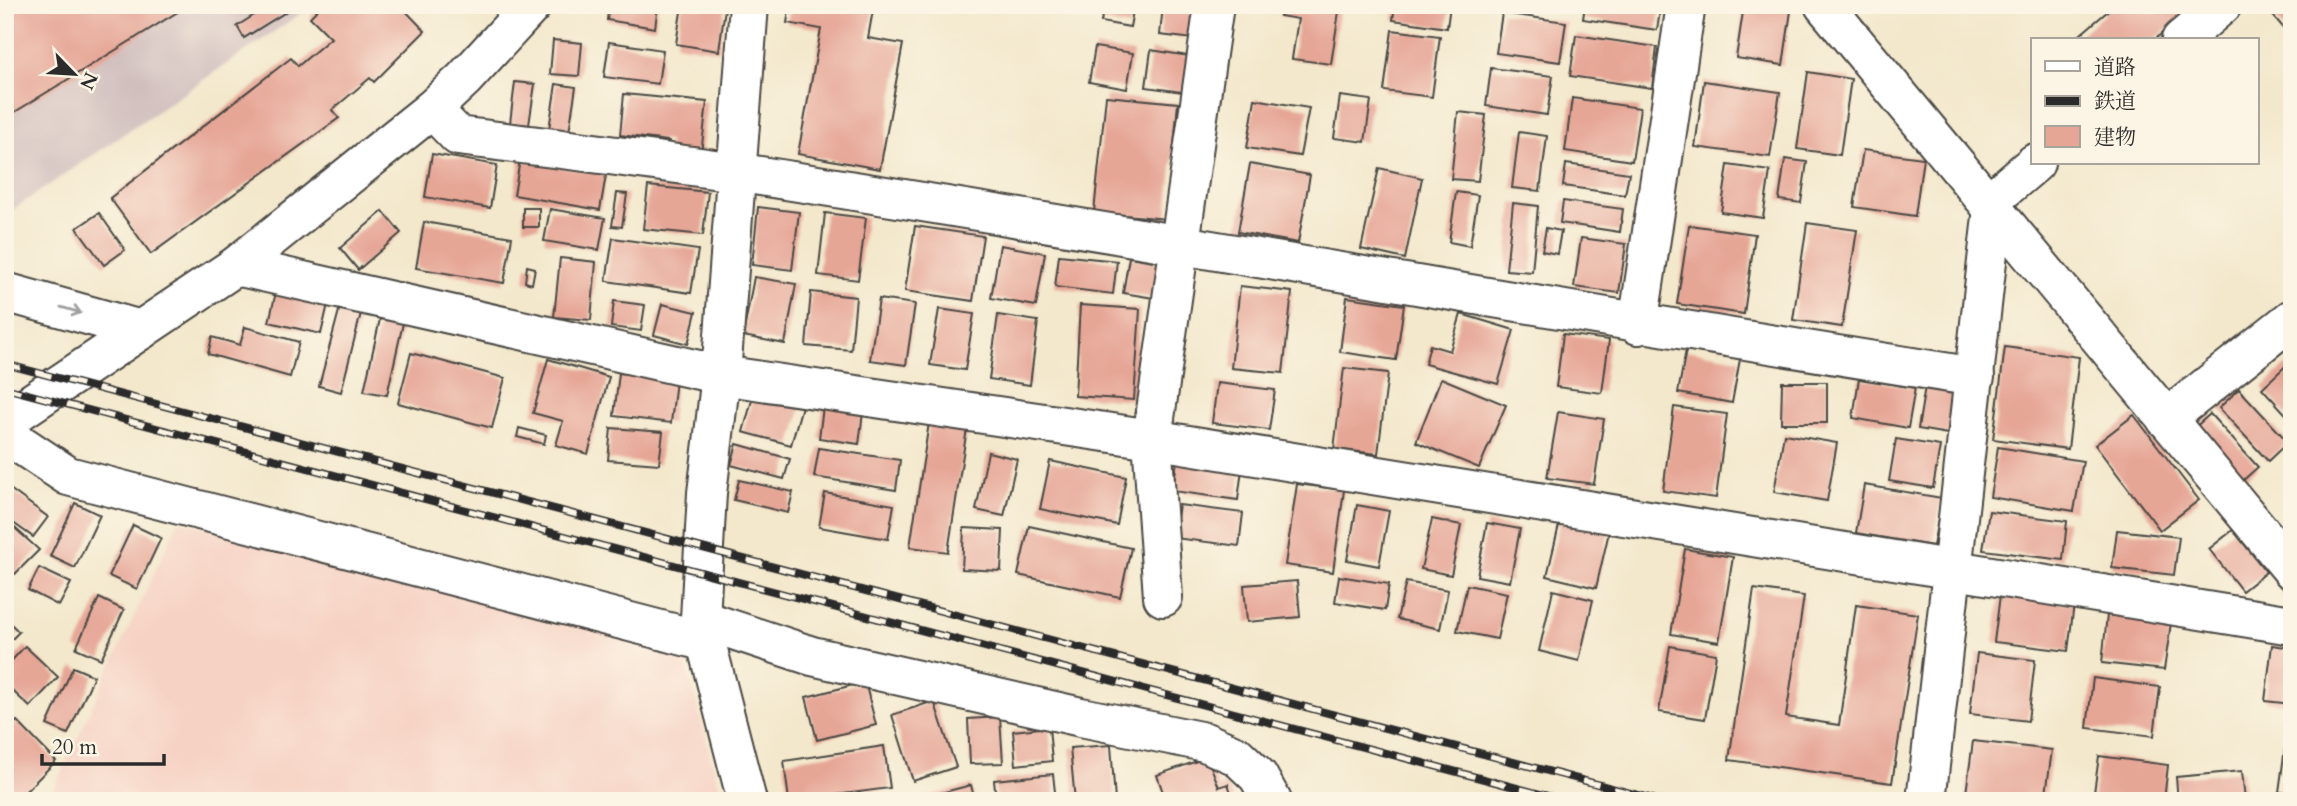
<svg xmlns="http://www.w3.org/2000/svg" width="2297" height="806" viewBox="0 0 2297 806" font-family="Cardo,'Noto Serif JP',serif">
	<style>
		.built { fill: #f6d2c4 }
		.industrial { fill: #d1bfbe }
		.building { fill: #e6a696 }
		.lines { fill: none; stroke-linecap: round; stroke-linejoin: round }
		.minor-casing { stroke: #494743; stroke-width: 42 }
		.minor { stroke: #fff; stroke-width: 38 }
		.rail-casing { stroke: #2b2b2b; stroke-width: 8 }
		.rail { stroke: #fcf5e5; stroke-width: 5; stroke-dasharray: 16; stroke-linecap: butt }
		.oneway { stroke: #a0a0a0 }
	</style>
	<rect width="100%" height="100%" fill="#fcf5e5"/>
	<filter id="ink" filterUnits="userSpaceOnUse"><feTurbulence type="fractalNoise" baseFrequency=".0143" numOctaves="2"/><feDisplacementMap in="SourceGraphic" scale="14" xChannelSelector="R" yChannelSelector="G"/><feConvolveMatrix kernelMatrix="1 2 1 2 8 2 1 2 1" color-interpolation-filters="sRGB"/></filter>
	<filter id="wash" filterUnits="userSpaceOnUse"><feTurbulence type="fractalNoise" baseFrequency=".00686" numOctaves="4" result="noise"/><feDisplacementMap in="SourceGraphic" scale="28" xChannelSelector="R" yChannelSelector="G"/><feGaussianBlur stdDeviation="1.57" result="paint"/><feColorMatrix in="noise" values="0 0 0 0 0 0 0 0 0 0 0 0 0 0 0 0 0 1.4 0 .05"/><feComposite in="paint" operator="in"/></filter>
	<g filter="url(#wash)">
		<rect width="100%" height="100%" fill="#f3e8cc"/>
		<path class="built" d="M179 520 683 652 723 801H48Z"/>
		<path class="industrial" d="M5 5H313L5 215Z"/>
		<g id="blocks">
			<g class="building">
				<path d="M5 5H189L5 118Z"/>
				<path d="M270 5H297L244 38 237 26Z"/>
				<path d="M322 5H400L425 31 374 82 370 78 332 110 339 118 151 254 110 198 291 58 298 66 331 38 310 17Z"/>
				<path d="M609 5H658L655 28 607 20Z"/>
				<path d="M682 5 725 8 719 51 676 44Z"/>
				<path d="M790 5H888L887 12 873 10 868 38 903 44 880 169 798 154 821 29 787 23Z"/>
				<path d="M1104 5H1134L1130 27 1101 22Z"/>
				<path d="M1163 5H1197L1194 39 1160 35Z"/>
				<path d="M1281 5H1340L1331 64 1292 59 1298 19 1280 16Z"/>
				<path d="M1395 5H1450L1447 28 1393 20Z"/>
				<path d="M1585 5H1661L1657 30 1583 19Z"/>
				<path d="M1744 5 1791 11 1783 65 1736 58Z"/>
				<path d="M2115 5H2177L2184 14 2154 40H2074Z"/>
				<path d="M2278 5H2292V38L2270 12Z"/>
				<path d="M1502 13 1566 22 1560 62 1496 53Z"/>
				<path d="M1392 30 1440 36 1432 97 1384 91Z"/>
				<path d="M1576 35 1657 47 1652 88 1570 76Z"/>
				<path d="M553 40 582 43 579 76 550 74Z"/>
				<path d="M609 42 663 50 658 84 604 77Z"/>
				<path d="M1095 47 1133 53 1127 89 1089 82Z"/>
				<path d="M1151 50 1195 57 1189 93 1146 87Z"/>
				<path d="M1491 68 1553 76 1547 115 1486 106Z"/>
				<path d="M1808 72 1851 79 1840 155 1797 149Z"/>
				<path d="M1704 81 1780 92 1770 157 1695 147Z"/>
				<path d="M515 82 535 84 529 125 510 123Z"/>
				<path d="M556 84 576 87 569 132 549 129Z"/>
				<path d="M624 94 707 102 701 154 668 150 669 141 620 135Z"/>
				<path d="M1106 96 1178 103 1167 219 1094 212Z"/>
				<path d="M1340 96 1371 100 1365 142 1334 138Z"/>
				<path d="M1572 98 1640 108 1632 161 1565 151Z"/>
				<path d="M1255 99 1309 108 1300 156 1247 148Z"/>
				<path d="M1458 112 1486 115 1478 181 1451 179Z"/>
				<path d="M1519 132 1547 136 1540 191 1512 188Z"/>
				<path d="M1863 150 1923 158 1915 216 1854 207Z"/>
				<path d="M432 154 497 165 490 208 425 197Z"/>
				<path d="M1785 159 1807 162 1801 203 1779 200Z"/>
				<path d="M520 160 606 175 600 210 514 195Z"/>
				<path d="M1250 164 1310 175 1298 243 1238 232Z"/>
				<path d="M1566 164 1629 173 1625 195 1563 186Z"/>
				<path d="M1728 165 1770 171 1763 218 1721 212Z"/>
				<path d="M1379 168 1422 178 1405 259 1361 249Z"/>
				<path d="M648 186 708 192 703 235 643 229Z"/>
				<path d="M1456 192 1478 195 1470 246 1449 242Z"/>
				<path d="M617 193 627 194 622 227 612 226Z"/>
				<path d="M1563 201 1623 209 1620 232 1560 223Z"/>
				<path d="M1513 203 1538 206 1532 272 1506 270Z"/>
				<path d="M758 207 799 212 792 270 752 265Z"/>
				<rect x="523" y="208" width="16" height="19"/>
				<path d="M550 209 605 218 599 250 544 241Z"/>
				<path d="M383 211 401 233 358 270 340 248Z"/>
				<path d="M99 213 125 250 104 265 77 228Z"/>
				<path d="M825 213 866 218 858 280 818 275Z"/>
				<path d="M424 222 512 237 504 283 416 268Z"/>
				<path d="M1807 223 1857 230 1842 327 1793 320Z"/>
				<path d="M1689 225 1755 234 1744 314 1677 304Z"/>
				<path d="M915 226 983 236 973 301 905 291Z"/>
				<path d="M1546 228 1561 231 1557 254 1542 251Z"/>
				<path d="M613 238 698 250 691 293 606 281Z"/>
				<path d="M1581 238 1626 244 1619 293 1574 287Z"/>
				<path d="M1000 245 1045 253 1036 306 991 298Z"/>
				<path d="M1059 255 1117 261 1113 294 1055 287Z"/>
				<path d="M1129 257 1160 262 1154 298 1123 293Z"/>
				<path d="M560 258 596 262 591 320 554 317Z"/>
				<path d="M527 266 535 268 532 284 525 282Z"/>
				<path d="M754 277 796 284 785 344 743 336Z"/>
				<path d="M1240 286 1292 292 1283 373 1231 368Z"/>
				<path d="M276 292 328 304 321 334 269 322Z"/>
				<path d="M811 292 856 297 851 350 806 346Z"/>
				<path d="M1347 297 1404 305 1396 360 1340 352Z"/>
				<path d="M879 299 915 304 906 365 870 360Z"/>
				<path d="M614 301 645 305 641 331 611 327Z"/>
				<path d="M662 304 696 312 688 344 654 335Z"/>
				<path d="M1080 305 1140 309 1134 400 1075 396Z"/>
				<path d="M340 307 361 313 341 392 319 386Z"/>
				<path d="M939 309 974 314 965 370 930 365Z"/>
				<path d="M1461 314 1514 330 1498 384 1425 364 1430 345 1450 351Z"/>
				<path d="M998 315 1038 321 1030 385 989 379Z"/>
				<path d="M380 319 403 323 387 395 364 391Z"/>
				<path d="M245 327 299 342 290 377 208 354 212 337 240 345Z"/>
				<path d="M1563 334 1609 340 1602 393 1556 387Z"/>
				<path d="M2005 347 2079 357 2068 449 1993 439Z"/>
				<path d="M1686 350 1740 359 1732 403 1678 393Z"/>
				<path d="M411 353 505 378 492 428 398 403Z"/>
				<path d="M548 359 609 377 588 454 556 445 563 421 533 413Z"/>
				<path d="M2292 360V421L2262 388Z"/>
				<path d="M1344 368 1388 373 1378 454 1334 449Z"/>
				<path d="M619 373 676 380 671 423 614 416Z"/>
				<path d="M1441 378 1506 405 1479 468 1416 442Z"/>
				<path d="M1859 378 1915 388 1908 428 1853 418Z"/>
				<path d="M1926 380 1955 385 1948 434 1918 429Z"/>
				<path d="M1782 382H1827V423H1781Z"/>
				<path d="M1217 383 1275 390 1269 430 1212 423Z"/>
				<path d="M2239 389 2288 442 2268 461 2219 408Z"/>
				<path d="M754 393 802 406 791 445 743 432Z"/>
				<path d="M824 399 864 404 859 444 819 438Z"/>
				<path d="M1674 407 1727 414 1716 498 1663 491Z"/>
				<path d="M1558 412 1604 419 1594 484 1547 478Z"/>
				<path d="M2210 414 2258 467 2240 483 2192 430Z"/>
				<path d="M2134 415 2199 500 2160 530 2095 445Z"/>
				<path d="M930 416 968 422 948 552 910 547Z"/>
				<path d="M519 428 546 435 544 444 517 437Z"/>
				<path d="M611 428 663 432 659 464 608 460Z"/>
				<path d="M1784 434 1837 443 1827 501 1774 492Z"/>
				<path d="M1896 439 1940 446 1933 488 1889 481Z"/>
				<path d="M737 444 790 459 784 479 731 465Z"/>
				<path d="M1998 447 2083 461 2074 511 1990 497Z"/>
				<path d="M819 448 900 460 896 490 814 477Z"/>
				<path d="M988 452 1017 459 1004 516 976 510Z"/>
				<path d="M1177 460 1242 469 1238 500 1173 491Z"/>
				<path d="M1050 461 1126 477 1117 525 1040 509Z"/>
				<path d="M739 480 793 492 788 513 734 500Z"/>
				<path d="M1297 484 1344 490 1333 572 1285 565Z"/>
				<path d="M1864 485 1942 498 1933 546 1856 533Z"/>
				<path d="M10 489 48 517 33 537 5 517V496Z"/>
				<path d="M825 493 894 505 888 539 819 527Z"/>
				<path d="M75 503 100 515 75 568 50 556Z"/>
				<path d="M1179 505 1243 513 1239 546 1174 538Z"/>
				<path d="M1357 505 1389 511 1379 566 1347 560Z"/>
				<path d="M1989 511 2067 521 2063 560 1983 550Z"/>
				<path d="M5 519 39 550 15 574 5 565Z"/>
				<path d="M1432 519 1461 525 1451 575 1421 569Z"/>
				<path d="M1560 521 1609 532 1596 588 1547 576Z"/>
				<path d="M1487 523 1520 529 1510 582 1477 576Z"/>
				<path d="M133 525 161 538 137 589 109 576Z"/>
				<path d="M1029 526 1131 548 1120 597 1018 575Z"/>
				<path d="M964 528 1003 530 1001 571 962 569Z"/>
				<path d="M2117 530 2179 537 2174 575 2112 568Z"/>
				<path d="M2233 530 2266 572 2242 591 2209 549Z"/>
				<path d="M1685 549 1733 557 1719 642 1671 634Z"/>
				<path d="M39 568 71 583 59 606 28 590Z"/>
				<path d="M1339 576 1389 584 1385 610 1335 602Z"/>
				<path d="M1297 581 1300 617 1247 622 1244 585Z"/>
				<path d="M1406 582 1448 590 1440 629 1397 619Z"/>
				<path d="M1467 585 1507 593 1497 639 1457 631Z"/>
				<path d="M1754 589 1804 596 1786 717 1839 725 1856 605 1918 614 1892 783 1729 760Z"/>
				<path d="M1553 590 1593 600 1579 661 1539 651Z"/>
				<path d="M2000 595 2074 604 2068 651 1994 642Z"/>
				<path d="M99 598 124 610 101 659 76 648Z"/>
				<path d="M2107 615 2171 623 2164 670 2102 663Z"/>
				<path d="M5 618 19 632 5 646Z"/>
				<path d="M2272 645 2292 648V704L2265 701Z"/>
				<path d="M25 646 58 677 30 707 5 684V668Z"/>
				<path d="M1670 646 1716 654 1705 719 1659 712Z"/>
				<path d="M1977 653 2035 660 2028 721 1970 714Z"/>
				<path d="M73 667 94 676 68 734 47 725Z"/>
				<path d="M2093 678 2160 687 2154 736 2087 728Z"/>
				<path d="M865 682 876 725 817 740 806 697Z"/>
				<path d="M934 701 956 767 913 781 892 715Z"/>
				<path d="M1000 717 1003 763 970 764 968 719Z"/>
				<path d="M2289 719H2292V793L2279 792Z"/>
				<path d="M17 721 56 761 16 801H5V733Z"/>
				<path d="M1049 727 1052 761 1016 765 1013 731Z"/>
				<path d="M1973 741 2052 750 2045 801H1965Z"/>
				<path d="M1111 745 1115 801H1075L1070 748Z"/>
				<path d="M884 746 890 788 789 801 784 761Z"/>
				<path d="M2099 756 2168 765 2164 801 2093 800Z"/>
				<path d="M1200 760 1211 767 1219 787 1228 784 1234 801H1166L1157 775Z"/>
				<path d="M2242 771 2245 800 2178 801 2176 777Z"/>
				<path d="M1053 774 1056 801H996L994 780Z"/>
				<path d="M971 785 975 801H914V800Z"/>
			</g>
		</g>
	</g>
	<g filter="url(#ink)">
		<use href="#blocks" fill-opacity="0" stroke="#494743" stroke-width="2"/>
		<g class="lines">
			<defs>
				<g id="minor">
					<path d="M1824 5 2292 570"/>
					<path d="M2181 40 2222 5"/>
					<path d="M432 109 458 136C552 148 647 159 741 173 1153 237 1563 313 1975 377"/>
					<path d="M1989 202 2035 163"/>
					<path d="M236 266 721 375 1152 439 2292 625"/>
					<path d="M5 292 141 330"/>
					<path d="M1638 325 1686 5"/>
					<path d="M2166 419 2292 319"/>
					<path d="M5 421 236 266 432 109 464 79 532 5"/>
					<path d="M5 434 68 476 707 642"/>
					<path d="M1163 597 1152 439 1214 5"/>
					<path d="M700 619 812 656 1081 717 1205 742 1237 756 1258 776 1272 801"/>
					<path d="M747 801 700 619 707 493 721 375 749 5"/>
					<path d="M1926 801 1993 208"/>
				</g>
			</defs>
			<use href="#minor" class="minor-casing"/>
			<use href="#minor" class="minor"/>
			<defs>
				<g id="rail">
					<path d="M5 364 1661 801"/>
					<path d="M5 388 1567 801"/>
				</g>
			</defs>
			<use href="#rail" class="rail-casing"/>
			<use href="#rail" class="rail"/>
		</g>
		<defs><path id="oneway-shaft" d="M-6 0H5M1.5-3L5.5 0L1.5 3" fill="none" stroke-width="1.6" stroke-linecap="round" stroke-linejoin="round" transform="scale(1.75)"/></defs>
		<use class="oneway" href="#oneway-shaft" transform="translate(71 310) rotate(16)"/>
	</g>
	<rect width="2297" height="806" fill="none" stroke="#fcf5e5" stroke-width="28"/>
	<rect x="2031" y="38" width="228" height="126" fill="#fcf5e5" stroke="#a8a49b" stroke-width="2"/>
	<rect x="2045" y="61" width="35" height="10" fill="#ffffff" stroke="#a8a49b" stroke-width="2"/>
	<text x="2094" y="74" font-size="21" fill="#2b2b2b">道路</text>
	<rect x="2045" y="96" width="35" height="10" fill="#2b2b2b" stroke="#a8a49b" stroke-width="2"/>
	<text x="2094" y="108" font-size="21" fill="#2b2b2b">鉄道</text>
	<rect x="2045" y="126" width="35" height="21" fill="#e6a696" stroke="#a8a49b" stroke-width="2"/>
	<text x="2094" y="144" font-size="21" fill="#2b2b2b">建物</text>
	<g transform="translate(74 74) rotate(115)" stroke="#fcf5e5" stroke-width="5" paint-order="stroke">
	<path d="M0-5L12 26L0 18L-12 26Z" fill="#2b2b2b"/>
	<text y="-10" font-size="19" font-weight="bold" text-anchor="middle" fill="#2b2b2b">N</text>
	</g>
	<path d="M42 754v10h122v-10" fill="none" stroke="#2b2b2b" stroke-width="3.5"/>
	<text x="52" y="754" font-size="21" fill="#2b2b2b" stroke="#fcf5e5" stroke-width="5" paint-order="stroke">20 m</text>
</svg>
